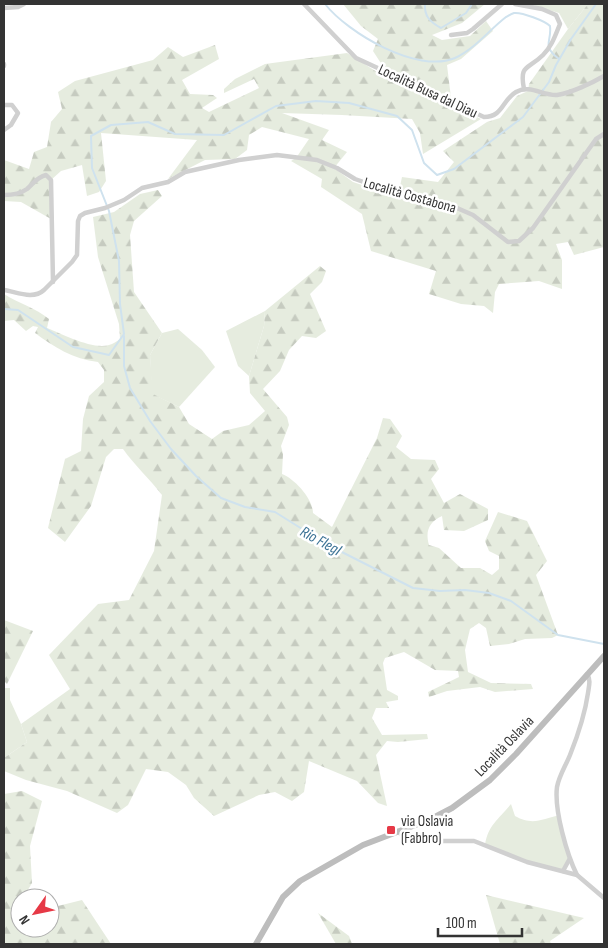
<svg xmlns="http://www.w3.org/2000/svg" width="608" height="948" viewBox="0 0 608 948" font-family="'Sofia Sans Condensed',sans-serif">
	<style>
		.green { fill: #e6ecdf }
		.forest { fill: url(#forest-firs) }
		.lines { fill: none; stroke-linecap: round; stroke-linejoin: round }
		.stream { stroke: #cfe2ee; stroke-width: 2 }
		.street { stroke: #d0d0d0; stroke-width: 4.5 }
		.secondary { stroke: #bdbdbd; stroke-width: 6 }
		.poi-dot { fill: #e63946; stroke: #fff; stroke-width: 2 }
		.labels { text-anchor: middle; stroke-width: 5; stroke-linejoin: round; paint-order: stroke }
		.street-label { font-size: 15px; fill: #333; stroke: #fff }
		.poi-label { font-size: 15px; fill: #333; stroke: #fff; text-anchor: start }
		.water-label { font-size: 16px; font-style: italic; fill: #3f7597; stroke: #fff }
	</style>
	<defs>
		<pattern id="forest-firs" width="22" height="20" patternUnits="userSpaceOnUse" patternTransform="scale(1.25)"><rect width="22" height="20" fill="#e6ecdf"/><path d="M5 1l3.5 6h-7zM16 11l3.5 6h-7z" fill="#c6cbc0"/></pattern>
	</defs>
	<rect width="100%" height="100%" fill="#fff"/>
	<g class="green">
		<path d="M529 4H588L568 29 559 13Z"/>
		<path d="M265 311 264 326 249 376 238 366 226 331Z"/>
		<path d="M178 329 202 350 215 367 179 407 152 394 150 355 162 333Z"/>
		<path d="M4 688H10V700L21 724 27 742 4 758Z"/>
		<path d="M511 804 515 816C533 826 542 819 560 815L569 860 563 871 527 862 485 845C488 825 499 819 511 804Z"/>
	</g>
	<g class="forest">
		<path d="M343 4H485L462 23 432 35 442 40 470 36 486 21 493 31 461 59 447 65 451 98 384 68 373 51 378 39 361 26Z"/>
		<path d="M588 4H604V247L574 255 568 242 556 244 562 260V289L539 281 499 284 495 292 493 313 484 306 461 304 429 294 436 271 371 251 362 214 321 187 322 179 291 161 296 158 309 139 262 127 249 135 247 150 235 159 205 160 168 179 197 140 101 133 106 181 99 192 87 196 82 165 61 171 51 180V219L21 202 4 201V160L29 169 34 152 47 147 51 122 62 109 58 92 75 81 153 60 168 47 183 57 215 45 219 59 182 80 190 94 213 95 217 98 202 108 209 112 259 88 254 79 224 93V89L235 79 265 64 347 53 377 72 481 119 423 154 420 133 412 119 342 115 282 113 329 130 322 140 347 152 334 168 353 182 374 189 410 195 399 191 402 177 438 182 454 162 443 151 487 122 500 118 517 96 528 91 529 84 568 29Z"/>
		<path d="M158 190 162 196 134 221 130 235 134 292 162 333 150 355 153 394 179 407 189 424 212 439 223 431 249 425 265 411 250 393 249 376 264 326 265 311 320 266 326 271 322 282 310 294 326 331 316 338 302 336 289 350 280 371 263 389 287 417 289 425 281 446 283 454 282 474C295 479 313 499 313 513L332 527 377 438 383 418 390 419 402 436 396 447 411 459 435 460 439 469 431 479 444 503 460 494 488 509V520L464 531 444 530 442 516C429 522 425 531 429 545L439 548 461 568H480L492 575 499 569V556L489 551 485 541 498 512 527 521 547 561 536 575 558 635 552 638 525 639 509 644 490 646 486 628 479 623 470 629 465 650 468 672 491 683 531 684 533 689 495 692 480 687 447 691 429 697 428 692 459 677 458 671 435 670 404 652 385 658 383 663 387 690 398 696V700L386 702 389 708H376L372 718 382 735 427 734 428 739 398 742 387 741 376 755 387 806 378 803 357 781 309 761 304 792 292 801 275 792 259 795 214 816 194 798 186 785 168 772 146 769 128 805 117 813 67 791 26 780 4 771V758L27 742 21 724 70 689 49 655 98 604 129 600 154 551 162 495C150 479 135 466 123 449H114L106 457 91 506 65 542 48 528 65 459 81 451 83 419 89 396 104 382V370L98 362C73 359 54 347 35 333L38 327 33 326 26 331 14 320 4 321V294C18 303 36 308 49 319L47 328C62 334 93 350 109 345 113 344 117 341 120 339L119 324 98 257 93 217 114 212 140 194Z"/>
		<path d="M4 620 33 631 7 684 4 681Z"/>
		<path d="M22 791 42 801 30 846 32 883 23 898H20L18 918H20V928H50V908L82 900 111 944H4V794Z"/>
		<path d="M486 895 584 918 550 941 551 944H500Z"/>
		<path d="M318 913 349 936 352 944H336Z"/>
	</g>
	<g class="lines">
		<g class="stream">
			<path d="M325 4C348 33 417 74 455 58 475 49 489 30 506 17 508 16 511 14 514 13 522 12 545 21 550 26 552 43 541 45 559 59"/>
			<path d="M425 4C424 16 430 22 441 28L466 13 472 4"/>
			<path d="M4 309 18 310 73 347 109 355 124 334 120 304 119 261 109 211 92 168 91 136 111 125 148 122 175 134 224 135 276 106 316 101 349 103 397 116 412 130 424 163 437 175 454 169 523 117 549 82 556 65 571 39 596 4"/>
			<path d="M124 336V366L130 388 150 421 171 449 196 476 221 498 245 507 275 512 326 544 413 588 440 591 465 590 489 593 511 601 558 635 604 644"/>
		</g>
		<g class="street">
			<path d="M304 4 356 58 484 117C503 117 502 100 516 92 530 84 543 96 557 95 571 93 592 83 604 76"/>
			<path d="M515 4 542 9 556 15 560 24C555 36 552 46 543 55 528 70 519 64 524 89"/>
			<path d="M4 8 18 7 24 4"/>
			<path d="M451 35 467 33 473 29 502 4"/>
			<path d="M4 64V66"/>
			<path d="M4 105H12L18 113 11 125 4 130"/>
			<path d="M4 195C12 195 20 194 27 189 34 183 37 177 46 175L51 180 53 282"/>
			<path d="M4 290C17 292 33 300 44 290L72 262 77 255 78 221 80 216 85 213 105 208 124 200 142 188 168 182 185 172 239 160 277 155 317 160 337 168 355 179 375 186 399 191 457 208 473 215 508 242 519 241 533 228 596 139 604 134"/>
			<path d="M398 831 407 841H474L527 862 577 875 604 898"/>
			<path d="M563 871 569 860"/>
			<path d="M577 875C567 855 554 810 557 787 559 776 566 765 570 755 578 735 585 714 588 693 589 686 591 680 587 674"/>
		</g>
		<path class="secondary" d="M256 944 283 897 300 881 363 845 431 819 452 808 490 780 516 754 604 656"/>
	</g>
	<rect class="poi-dot" x="386" y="825" width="10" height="10" rx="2.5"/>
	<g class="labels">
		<g class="street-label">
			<text transform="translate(428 91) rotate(25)" y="5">Località Busa dal Diau</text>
			<text transform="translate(410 195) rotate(16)" y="5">Località Costabona</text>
			<text transform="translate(504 746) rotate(-46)" y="5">Località Oslavia</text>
		</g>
		<g class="poi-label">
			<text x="401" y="826">via Oslavia<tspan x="401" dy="17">(Fabbro)</tspan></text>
		</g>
		<g class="water-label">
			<text transform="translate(321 540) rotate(29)" y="6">Rio Flegl</text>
		</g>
	</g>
	<rect width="608" height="948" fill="none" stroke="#333333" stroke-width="10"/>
	<g transform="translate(35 913) rotate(237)"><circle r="24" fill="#ffffff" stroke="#adadad"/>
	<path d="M0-4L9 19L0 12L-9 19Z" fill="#e63946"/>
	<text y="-8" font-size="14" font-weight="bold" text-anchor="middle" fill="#333333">N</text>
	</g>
	<path d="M438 928v8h84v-8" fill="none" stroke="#333333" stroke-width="2.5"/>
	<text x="446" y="928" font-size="15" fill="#333333" stroke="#ffffff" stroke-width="4" paint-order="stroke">100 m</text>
</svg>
